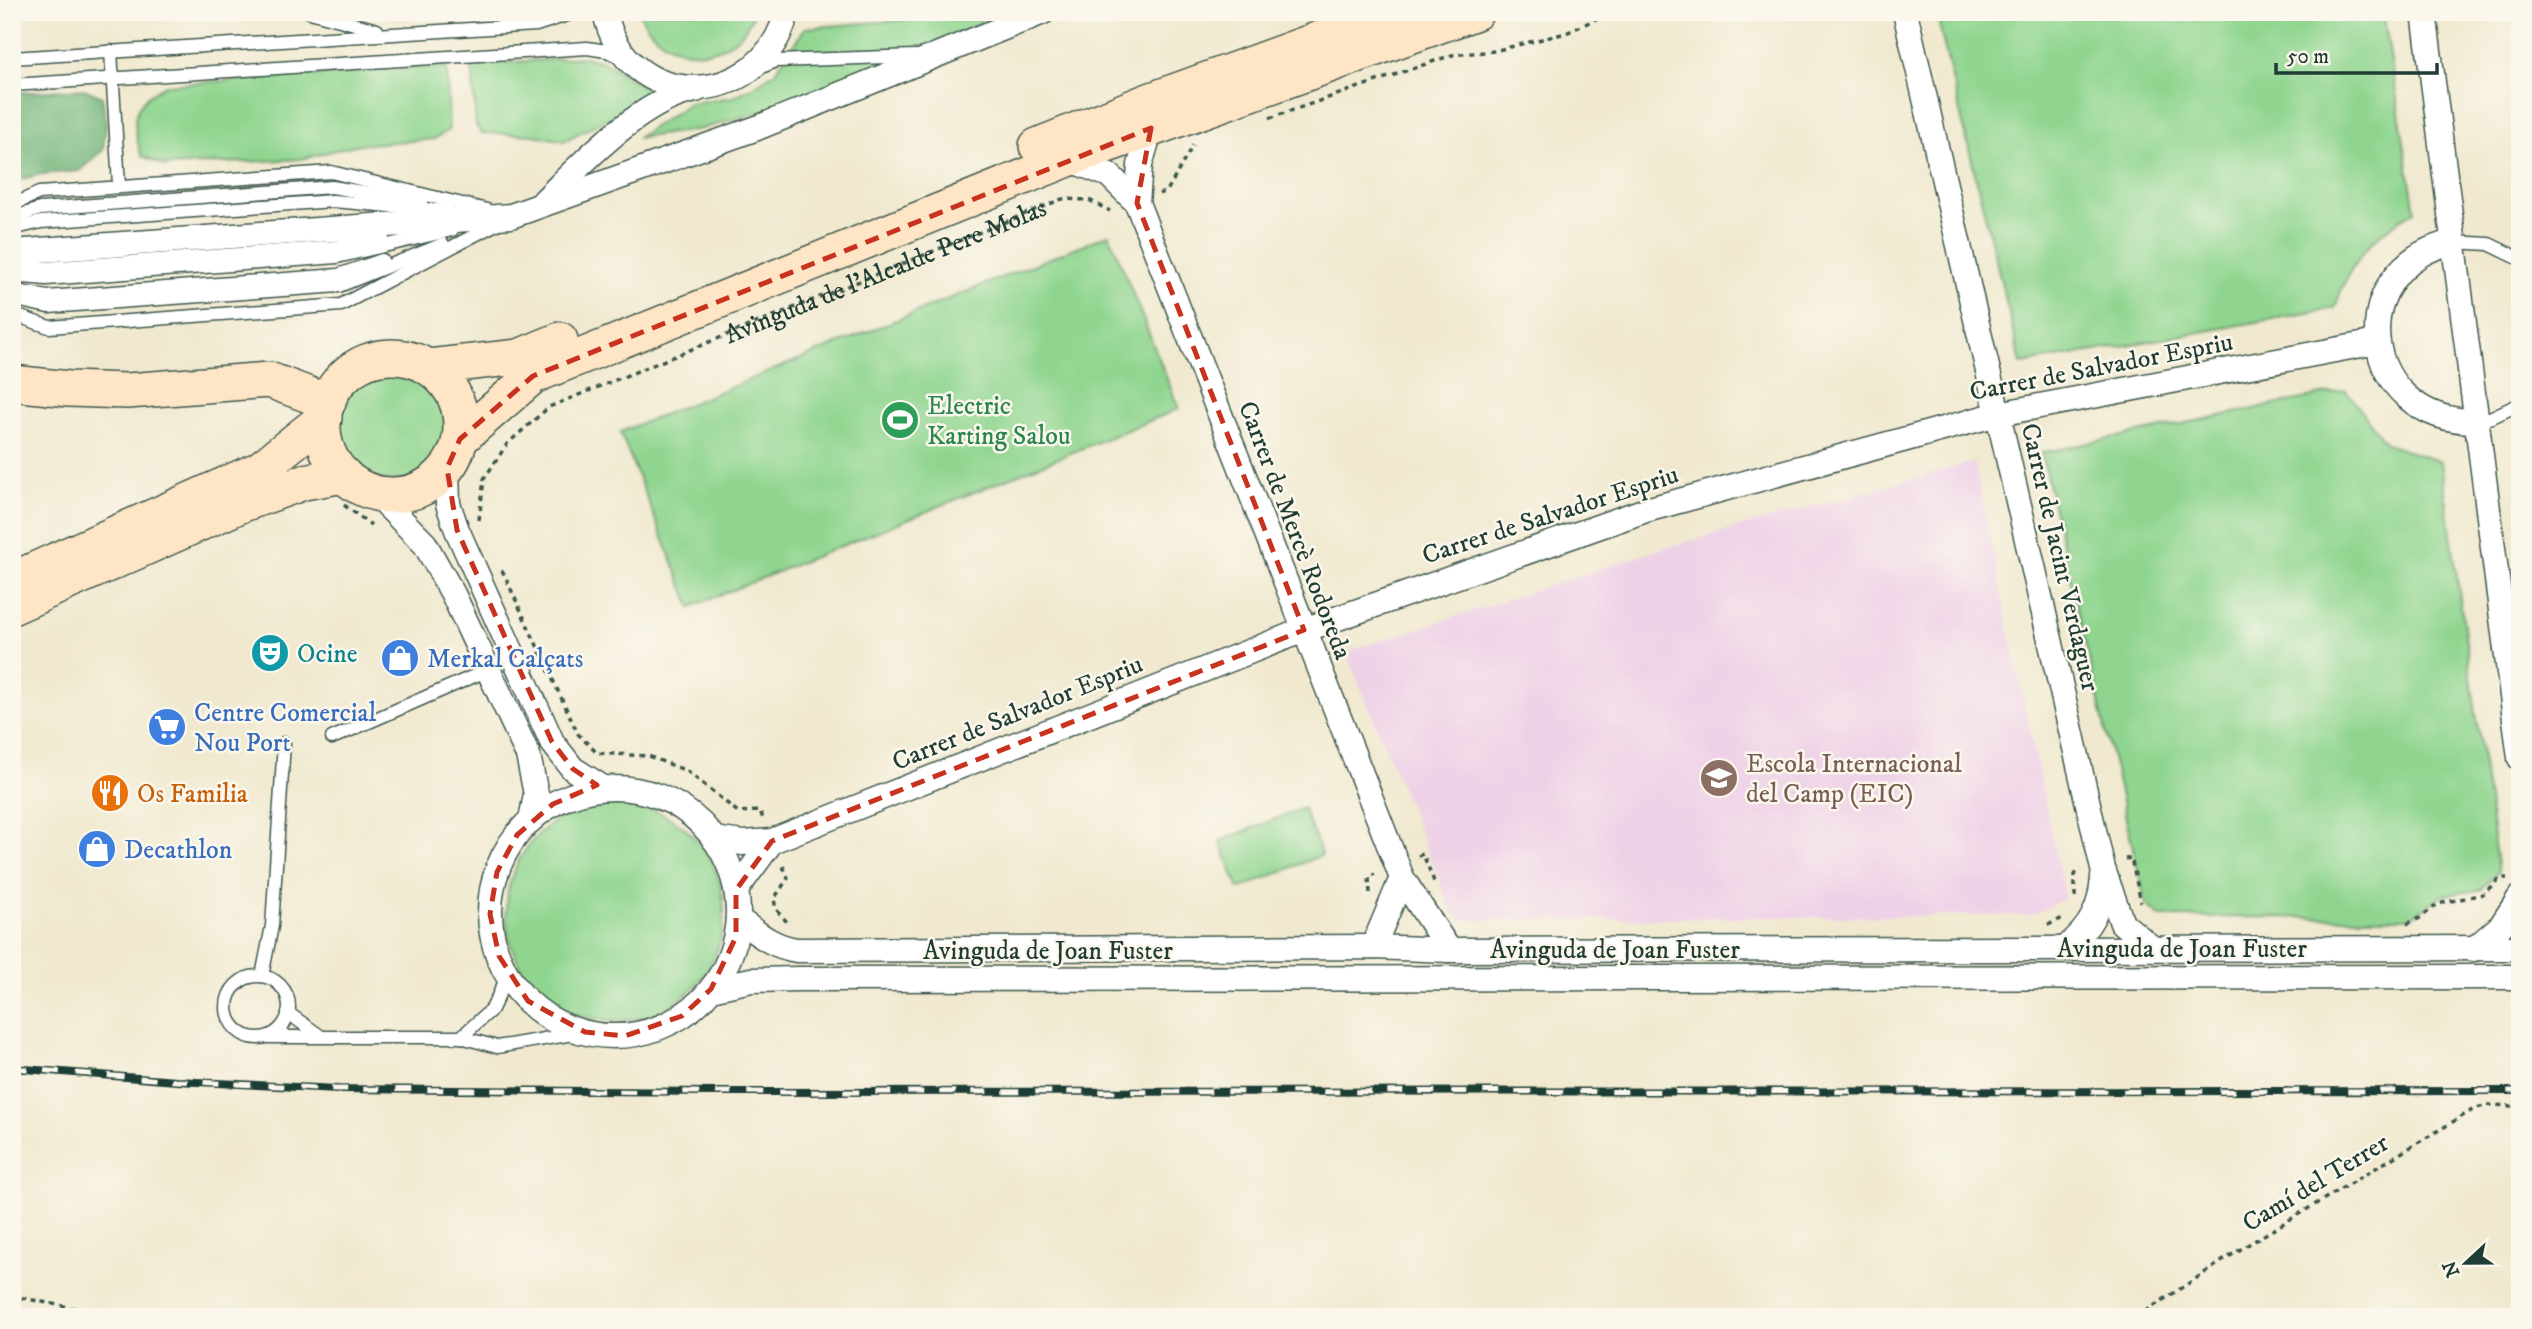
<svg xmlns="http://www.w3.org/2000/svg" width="2532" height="1329" viewBox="0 0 2532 1329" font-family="'IM FELL DW Pica',serif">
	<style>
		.built { fill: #eed0e7 }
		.green { fill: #8fd58f; stroke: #578962; stroke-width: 2 }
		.forest { fill: #73b67a; stroke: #497a57; stroke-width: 2 }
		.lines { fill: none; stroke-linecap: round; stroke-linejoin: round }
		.lane-casing { stroke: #3e574b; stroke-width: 15 }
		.street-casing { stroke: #3e574b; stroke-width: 27 }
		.secondary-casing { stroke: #3e574b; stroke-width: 38 }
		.path { stroke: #3e574b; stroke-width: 3.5; stroke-dasharray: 5 5; stroke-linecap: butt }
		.lane { stroke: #fff; stroke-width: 12 }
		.street { stroke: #fff; stroke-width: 24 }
		.secondary { stroke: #fde5c5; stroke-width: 35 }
		.rail-casing { stroke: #1f3d34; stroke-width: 8 }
		.rail { stroke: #fbf7ec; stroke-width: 5; stroke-dasharray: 16; stroke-linecap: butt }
		.marked { fill: none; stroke: #c8321e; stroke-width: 5; stroke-dasharray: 14 9; stroke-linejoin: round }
		.labels { text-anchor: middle; stroke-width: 5; stroke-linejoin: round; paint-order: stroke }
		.street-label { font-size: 26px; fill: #1f3d34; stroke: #fbf7ec }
		.leisure-label { font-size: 26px; fill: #27864d; stroke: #fbf7ec; text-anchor: start }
		.culture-label { font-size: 26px; fill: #0d838f; stroke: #fbf7ec; text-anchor: start }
		.shop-label { font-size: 26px; fill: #366cbe; stroke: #fbf7ec; text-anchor: start }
		.education-label { font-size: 26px; fill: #785e54; stroke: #fbf7ec; text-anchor: start }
		.food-label { font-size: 26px; fill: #c56008; stroke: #fbf7ec; text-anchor: start }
	</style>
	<rect width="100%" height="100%" fill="#fbf7ec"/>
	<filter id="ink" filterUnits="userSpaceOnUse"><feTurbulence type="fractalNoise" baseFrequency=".0143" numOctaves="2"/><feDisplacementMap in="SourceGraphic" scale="14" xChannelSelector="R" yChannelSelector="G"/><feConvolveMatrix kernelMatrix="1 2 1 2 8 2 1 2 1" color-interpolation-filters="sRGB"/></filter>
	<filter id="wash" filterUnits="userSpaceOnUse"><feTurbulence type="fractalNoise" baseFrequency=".00686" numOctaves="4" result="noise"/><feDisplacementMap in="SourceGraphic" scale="28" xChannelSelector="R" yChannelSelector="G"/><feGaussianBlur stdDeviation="1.57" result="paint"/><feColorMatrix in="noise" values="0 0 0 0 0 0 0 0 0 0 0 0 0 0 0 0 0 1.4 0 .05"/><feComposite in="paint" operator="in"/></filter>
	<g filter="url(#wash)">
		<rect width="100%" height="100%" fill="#f0e9cf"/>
		<path class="built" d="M1974 462 2065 898 2033 915 1464 920 1457 916 1451 909 1349 659 1352 650 1658 550Z"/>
		<g class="green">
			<path d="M639 12H754C735 68 660 64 639 12Z"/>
			<path d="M1936 12H2383L2415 211C2373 233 2348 263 2335 308L2021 364Z"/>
			<path d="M977 14 981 24 774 108 701 129 637 138 690 103 733 97 751 88 774 73 805 28Z"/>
			<path d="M583 57 604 62 655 94 564 141 534 135 481 133 476 125 472 65Z"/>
			<path d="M447 66 449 130 434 139 355 145 302 159 165 166 142 156C130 123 131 101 166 85Z"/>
			<path d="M1109 234 1179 409 691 607 620 432Z"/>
			<circle cx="393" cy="427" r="54"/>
			<path d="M2346 390 2386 444 2441 462 2498 872 2480 890 2443 895 2409 918 2160 917 2146 904 2041 453Z"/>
			<circle cx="615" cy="912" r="109"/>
			<path d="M1303 808 1322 855 1239 889 1220 841Z"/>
		</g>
		<path class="forest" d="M84 89 102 97 106 124 103 150 79 171 41 174 12 182V93Z"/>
	</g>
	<g filter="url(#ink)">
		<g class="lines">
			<defs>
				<g id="lane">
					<path d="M310 12 377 30"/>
					<path d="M111 51 119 186"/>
					<path d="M12 58 536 25 576 12"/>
					<path d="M759 68 776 61 915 56"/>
					<path d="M12 85 587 48 607 51 621 58"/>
					<path d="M12 205 39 193 331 172 487 210"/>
					<path d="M12 218 40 209 332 187 421 202"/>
					<path d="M12 229 41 222 333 201 448 211"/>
					<path d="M2453 242 2489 244 2520 259"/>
					<path d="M12 268H45L336 247 383 239"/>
					<path d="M12 276 46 279 337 257 452 230"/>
					<path d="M12 290 47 297 338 275 382 260"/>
					<path d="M12 299 48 307 339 286 443 244"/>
					<path d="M12 314 49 327 341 305 498 223"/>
					<path d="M2476 421 2492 417 2520 404"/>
					<path d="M332 738 488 670"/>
					<circle cx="258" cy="1007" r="31"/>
					<path d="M262 976 272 926 284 743"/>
					<path d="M288 1013 319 1035"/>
					<path d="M269 1037H461L497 1047 585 1032"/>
					<path d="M461 1037 492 1009 508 975"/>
				</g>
				<g id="street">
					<path d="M605 12C625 113 761 113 787 12"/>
					<path d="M1905 12 2103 869 2122 923 2152 948"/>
					<path d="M2424 12 2520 758"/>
					<path d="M1068 159 1109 175 1137 203 1140 165 1151 128"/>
					<path d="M544 201C582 163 642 99 696 90"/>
					<path d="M1137 203 1402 878"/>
					<path d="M2453 242C2339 268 2359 422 2476 421"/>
					<path d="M12 252 511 216 757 128 1043 12"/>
					<path d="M447 468 448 504 457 530 552 742 573 769 603 788"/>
					<path d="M375 493 425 544 453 594 528 755 536 794 531 820"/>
					<circle cx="614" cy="912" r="124"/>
					<path d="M714 839 743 843 772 841 1304 630 1646 510 1998 414 2377 342"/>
					<path d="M736 890 772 841"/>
					<path d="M738 919C757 933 773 947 797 950L1373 947 1449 950 2520 948"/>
					<path d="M1373 947 1402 878 1449 950"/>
					<path d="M2067 947C2091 927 2101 908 2103 877"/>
					<path d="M2474 949 2501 926 2520 897"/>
					<path d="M711 989 751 980 799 979 2520 977"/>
				</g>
				<g id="secondary">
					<path d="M1037 146 1146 102 1394 12"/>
					<circle cx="392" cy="426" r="69"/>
					<path d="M428 367 519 357 560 340"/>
					<path d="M12 383 69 389 127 391 269 380 328 402"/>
					<path d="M460 439 533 376 1068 159 1476 12"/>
					<path d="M12 580 260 469 324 418"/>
					<path d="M12 607 243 504 304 482 344 475"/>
				</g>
			</defs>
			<use href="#lane" class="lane-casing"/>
			<use href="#street" class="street-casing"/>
			<use href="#secondary" class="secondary-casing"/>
			<g class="path">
				<path d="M1270 118 1452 55 1494 51 1566 33 1611 12"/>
				<path d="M1159 194 1167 191 1193 145"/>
				<path d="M344 505 371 525"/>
				<path id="s1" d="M479 520 484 479 507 444 549 407 1062 199 1089 200 1110 211"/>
				<path d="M502 570 578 734 597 753 648 756 687 771 738 812 760 811 764 821"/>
				<path d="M1418 856 1423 854 1435 884"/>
				<path d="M2125 859 2131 858 2141 902"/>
				<path d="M783 866 788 878 774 899 776 909 787 922"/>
				<path d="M1370 893 1369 877 1375 874"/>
				<path d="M2075 897V875L2079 868"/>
				<path d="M2407 924 2420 918 2438 904 2483 894 2500 878H2507"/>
				<path d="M2048 925 2063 918"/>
				<path d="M12 1296 120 1317"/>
				<path d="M2137 1317 2244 1247 2476 1108 2489 1105 2515 1106 2520 1112"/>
			</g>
			<use href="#lane" class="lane"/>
			<use href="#street" class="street"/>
			<use href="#secondary" class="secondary"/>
			<defs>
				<path id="rail" d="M12 1068 176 1081 338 1089 713 1092 2520 1091"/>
			</defs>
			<use href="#rail" class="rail-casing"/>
			<use href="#rail" class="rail"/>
		</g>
	</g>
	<path class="marked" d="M1151 128 1137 203 1304 630 772 841 736 890V937L711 989 682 1016 625 1036 585 1032 528 1001 499 956 490 914 497 872 517 835 553 804 597 785 573 769 552 742 457 530 447 468 460 439 533 376Z"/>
	<defs>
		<symbol id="stadium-disc" viewBox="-11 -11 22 22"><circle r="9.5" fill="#2e9e5b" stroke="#fbf7ec"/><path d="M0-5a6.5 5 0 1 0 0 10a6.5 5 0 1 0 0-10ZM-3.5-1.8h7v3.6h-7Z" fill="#fff"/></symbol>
		<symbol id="theatre-disc" viewBox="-11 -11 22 22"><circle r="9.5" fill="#0f9aa8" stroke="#fbf7ec"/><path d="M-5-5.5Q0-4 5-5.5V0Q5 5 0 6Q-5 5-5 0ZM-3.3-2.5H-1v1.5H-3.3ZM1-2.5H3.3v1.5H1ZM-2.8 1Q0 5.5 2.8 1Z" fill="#fff"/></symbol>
		<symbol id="shop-disc" viewBox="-11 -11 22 22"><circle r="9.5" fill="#3f7fe0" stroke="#fbf7ec"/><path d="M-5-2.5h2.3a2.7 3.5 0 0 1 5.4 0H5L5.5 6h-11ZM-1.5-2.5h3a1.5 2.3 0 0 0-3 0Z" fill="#fff"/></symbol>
		<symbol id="supermarket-disc" viewBox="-11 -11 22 22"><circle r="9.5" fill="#3f7fe0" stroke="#fbf7ec"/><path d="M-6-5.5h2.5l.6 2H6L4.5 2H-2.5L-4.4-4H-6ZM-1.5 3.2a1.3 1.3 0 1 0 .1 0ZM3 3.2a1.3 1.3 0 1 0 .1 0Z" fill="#fff"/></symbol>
		<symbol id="school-disc" viewBox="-11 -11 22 22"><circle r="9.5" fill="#8d6e63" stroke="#fbf7ec"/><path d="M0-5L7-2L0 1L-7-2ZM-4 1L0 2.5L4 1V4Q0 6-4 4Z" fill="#fff"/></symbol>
		<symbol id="restaurant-disc" viewBox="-11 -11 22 22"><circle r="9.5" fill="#e8710a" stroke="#fbf7ec"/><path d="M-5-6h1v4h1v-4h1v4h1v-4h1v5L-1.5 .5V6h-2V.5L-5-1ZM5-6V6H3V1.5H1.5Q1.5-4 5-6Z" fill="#fff"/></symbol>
	</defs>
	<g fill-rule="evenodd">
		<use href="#stadium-disc" x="878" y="398" width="44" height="44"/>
		<use href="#theatre-disc" x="248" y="631" width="44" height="44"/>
		<use href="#shop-disc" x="378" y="636" width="44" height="44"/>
		<use href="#supermarket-disc" x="145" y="705" width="44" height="44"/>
		<use href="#school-disc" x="1697" y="756" width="44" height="44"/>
		<use href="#restaurant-disc" x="88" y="771" width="44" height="44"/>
		<use href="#shop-disc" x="75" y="827" width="44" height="44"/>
	</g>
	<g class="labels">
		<g class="street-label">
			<text dy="9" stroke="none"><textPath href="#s1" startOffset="502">Avinguda de l'Alcalde Pere Molas</textPath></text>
			<text transform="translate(2101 366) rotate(-11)" y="9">Carrer de Salvador Espriu</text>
			<text transform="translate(1550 514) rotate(-18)" y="9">Carrer de Salvador Espriu</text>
			<text transform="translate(1296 530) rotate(69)" y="9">Carrer de Mercè Rodoreda</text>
			<text transform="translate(2061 557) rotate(77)" y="9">Carrer de Jacint Verdaguer</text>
			<text transform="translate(1017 712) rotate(-22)" y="9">Carrer de Salvador Espriu</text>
			<text x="2182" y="957">Avinguda de Joan Fuster</text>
			<text x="1615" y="958">Avinguda de Joan Fuster</text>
			<text x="1048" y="959">Avinguda de Joan Fuster</text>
			<text transform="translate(2315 1182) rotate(-31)" y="9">Camí del Terrer</text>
		</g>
		<g class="leisure-label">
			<text x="927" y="414">Electric<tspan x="927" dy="30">Karting Salou</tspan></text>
		</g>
		<g class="culture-label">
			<text x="297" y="662">Ocine</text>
		</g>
		<g class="shop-label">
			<text x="427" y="667">Merkal Calçats</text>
			<text x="194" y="721">Centre Comercial<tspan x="194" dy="30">Nou Port</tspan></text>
			<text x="124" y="858">Decathlon</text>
		</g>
		<g class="education-label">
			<text x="1746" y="772">Escola Internacional<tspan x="1746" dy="30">del Camp (EIC)</tspan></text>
		</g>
		<g class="food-label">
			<text x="137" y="802">Os Familia</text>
		</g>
	</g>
	<rect width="2532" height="1329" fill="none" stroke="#fbf7ec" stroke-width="42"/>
	<g transform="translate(2466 1263) rotate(248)" stroke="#fbf7ec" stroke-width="5" paint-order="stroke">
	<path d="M0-5L12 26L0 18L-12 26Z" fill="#1f3d34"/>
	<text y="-10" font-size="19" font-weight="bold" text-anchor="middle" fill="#1f3d34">N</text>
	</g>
	<path d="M2276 63v10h161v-10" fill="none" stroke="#1f3d34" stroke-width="3.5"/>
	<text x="2287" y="63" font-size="21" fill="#1f3d34" stroke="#fbf7ec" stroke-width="5" paint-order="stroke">50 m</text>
</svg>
